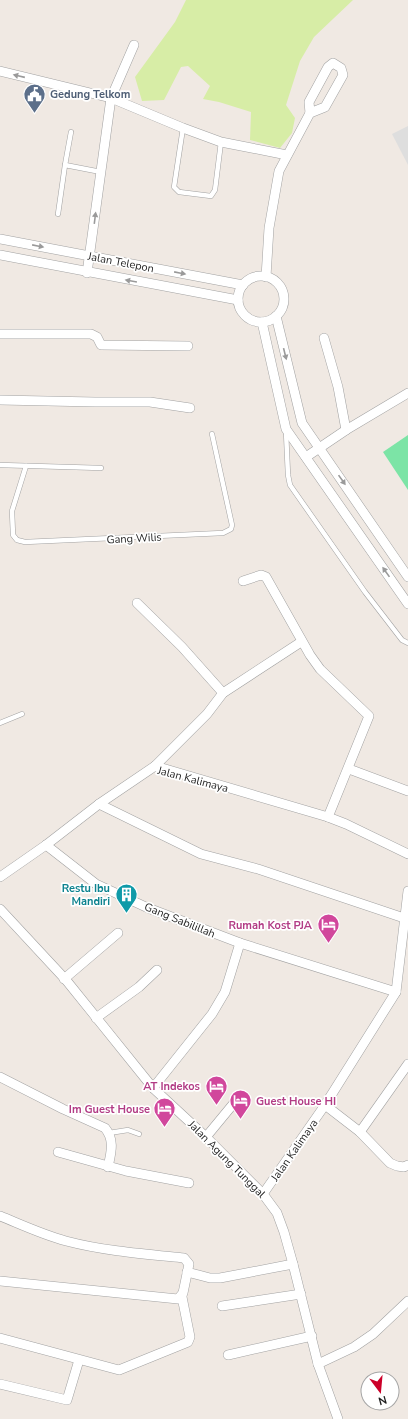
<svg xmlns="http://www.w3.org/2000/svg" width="408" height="1419" viewBox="0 0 408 1419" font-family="'Nunito Sans',sans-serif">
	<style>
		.grass { fill: #d7eda6 }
		.pitch { fill: #7ce4a6 }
		.parking { fill: #dedede }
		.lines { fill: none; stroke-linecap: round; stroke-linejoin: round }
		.service-casing { stroke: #a2a2a2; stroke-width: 5.5 }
		.minor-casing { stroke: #a2a2a2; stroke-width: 10 }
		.service { stroke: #fff; stroke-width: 4.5 }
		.minor { stroke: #fff; stroke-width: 9 }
		.oneway { fill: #9a9a9a }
		.labels { text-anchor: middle; stroke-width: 3.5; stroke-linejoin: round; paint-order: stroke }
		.service-label { font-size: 11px; font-weight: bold; fill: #4e5e75; stroke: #fff; text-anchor: start }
		.street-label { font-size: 11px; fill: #1e1e1e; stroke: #fff }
		.culture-label { font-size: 11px; font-weight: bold; fill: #0d838f; stroke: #fff; text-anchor: end }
		.hotel-label { font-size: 11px; font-weight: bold; fill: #b23c85; stroke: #fff; text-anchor: end }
	</style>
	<rect width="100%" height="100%" fill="#f0e9e3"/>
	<path class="grass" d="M186 0H353L314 37 300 61 286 105 295 118 292 133 280 148 250 140 251 112 219 102 203 99 210 86 188 66 181 67 164 100 142 101 135 77 175 22Z"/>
	<path class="pitch" d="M408 435V490L383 452Z"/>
	<path class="parking" d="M408 126V165L392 134Z"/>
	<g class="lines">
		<defs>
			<g id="service">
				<path d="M183 128 174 187 179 192 211 196 215 190 221 142"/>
				<path d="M65 165 71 132"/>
				<path d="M58 214 65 165 101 172"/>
				<path d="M286 432 288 475 290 485 365 592 402 640 408 643"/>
				<path d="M0 465 101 468"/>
				<path d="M26 466 12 511 13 535 17 540 25 542 223 533 231 529 232 525 212 434"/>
				<path d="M0 723 22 714"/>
				<path d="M109 1133 128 1130 139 1134"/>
			</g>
			<g id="minor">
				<path d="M333 63 341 68 343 75 325 107 310 113 309 102 328 67Z"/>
				<path d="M0 71 111 98 183 128 221 142 287 155"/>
				<path d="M0 239 243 285"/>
				<path d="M0 255 238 300"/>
				<path d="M87 273 111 98 134 45"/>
				<circle cx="261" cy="299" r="23"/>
				<path d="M266 277 269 228 279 171 310 113"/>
				<path d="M276 316 302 423 408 577"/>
				<path d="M262 322 286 429 408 604"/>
				<path d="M0 334H91L97 337 101 345 188 346"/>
				<path d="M324 338 338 387 346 430"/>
				<path d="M0 400 95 402H150L190 408"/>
				<path d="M306 457 346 430 408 393"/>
				<path d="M243 581 261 575 266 577 310 655 320 669 369 716 328 817"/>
				<path d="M137 603 182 647 223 693"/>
				<path d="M155 766 328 817 346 824 408 854"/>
				<path d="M349 769 408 791"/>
				<path d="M99 804 201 854 258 869 404 918"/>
				<path d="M46 845 96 884 148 908 240 943 396 992"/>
				<path d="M0 877 46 845 99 804 155 766 207 714 223 693 301 642"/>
				<path d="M0 909 66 980 153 1088 206 1137 263 1194 277 1213 284 1232 293 1264 318 1364 338 1419"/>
				<path d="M64 979 118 933"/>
				<path d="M96 1018 139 987 157 970"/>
				<path d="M0 1077 63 1109 105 1128C115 1140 111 1153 108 1167"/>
				<path d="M153 1088 212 1014 225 992 240 943"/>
				<path d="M325 1105 360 1132 390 1163 397 1166 404 1167 408 1165"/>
				<path d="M360 1132 408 1064"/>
				<path d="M206 1137 239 1097"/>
				<path d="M58 1152 126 1171 189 1183"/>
				<path d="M263 1194 325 1105 396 992 408 891"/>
				<path d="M0 1216C22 1225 43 1235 66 1241 104 1251 144 1254 184 1258L189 1264 183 1293 178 1299 0 1281"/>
				<path d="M187 1272 210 1278H220L293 1264"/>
				<path d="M222 1306 301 1294"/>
				<path d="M0 1338 119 1370 188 1342 190 1337 182 1297"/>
				<path d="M228 1355 312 1336"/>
				<path d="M318 1364 354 1347 373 1334 408 1301"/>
				<path d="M0 1384 67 1400 79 1360"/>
			</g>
		</defs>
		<use href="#service" class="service-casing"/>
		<use href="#minor" class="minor-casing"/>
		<use href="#service" class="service"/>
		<use href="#minor" class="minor"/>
	</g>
	<defs><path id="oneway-solid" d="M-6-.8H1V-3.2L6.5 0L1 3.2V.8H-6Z"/></defs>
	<g class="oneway">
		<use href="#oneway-solid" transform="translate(19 76) rotate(-167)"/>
		<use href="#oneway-solid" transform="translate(95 218) rotate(-83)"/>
		<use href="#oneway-solid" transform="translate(38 246) rotate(11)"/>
		<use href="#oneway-solid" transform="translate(180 273) rotate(11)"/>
		<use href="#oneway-solid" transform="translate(131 281) rotate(-170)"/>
		<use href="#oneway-solid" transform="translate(285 354) rotate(76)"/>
		<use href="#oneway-solid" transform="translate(342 480) rotate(55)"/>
		<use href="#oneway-solid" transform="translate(386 572) rotate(-125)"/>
	</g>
	<defs>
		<symbol id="civic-pin" viewBox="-11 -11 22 30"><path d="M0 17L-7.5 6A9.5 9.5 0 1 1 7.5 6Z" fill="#5c6f8a" stroke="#fff"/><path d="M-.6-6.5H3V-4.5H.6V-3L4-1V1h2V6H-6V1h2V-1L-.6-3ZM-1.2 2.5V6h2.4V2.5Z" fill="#fff"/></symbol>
		<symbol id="building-pin" viewBox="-11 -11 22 30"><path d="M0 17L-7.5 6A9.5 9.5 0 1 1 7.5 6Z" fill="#0f9aa8" stroke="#fff"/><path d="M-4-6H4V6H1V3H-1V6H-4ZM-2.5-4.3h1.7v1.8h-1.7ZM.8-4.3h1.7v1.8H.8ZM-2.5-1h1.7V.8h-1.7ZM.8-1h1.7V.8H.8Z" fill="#fff"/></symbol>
		<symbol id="hotel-pin" viewBox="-11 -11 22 30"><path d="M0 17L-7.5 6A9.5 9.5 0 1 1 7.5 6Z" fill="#d1479c" stroke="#fff"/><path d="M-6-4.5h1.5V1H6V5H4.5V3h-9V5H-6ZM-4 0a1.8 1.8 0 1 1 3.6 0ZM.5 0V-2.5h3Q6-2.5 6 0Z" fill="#fff"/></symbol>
	</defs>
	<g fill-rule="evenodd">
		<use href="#civic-pin" x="22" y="82" width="25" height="34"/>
		<use href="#building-pin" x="114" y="882" width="25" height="34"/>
		<use href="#hotel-pin" x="316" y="912" width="25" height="34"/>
		<use href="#hotel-pin" x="204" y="1074" width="25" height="34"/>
		<use href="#hotel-pin" x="228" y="1088" width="25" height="34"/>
		<use href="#hotel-pin" x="152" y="1096" width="25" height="34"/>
	</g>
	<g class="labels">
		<g class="service-label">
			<text x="50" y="98">Gedung Telkom</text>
		</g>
		<g class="street-label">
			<text transform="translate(121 262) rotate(11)" y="4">Jalan Telepon</text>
			<text transform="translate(134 538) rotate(-3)" y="4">Gang Wilis</text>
			<text transform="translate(193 779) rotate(15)" y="4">Jalan Kalimaya</text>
			<text transform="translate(180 920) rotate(22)" y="4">Gang Sabilillah</text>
			<text transform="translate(294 1150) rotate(-55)" y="4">Jalan Kalimaya</text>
			<text transform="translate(227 1159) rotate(45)" y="4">Jalan Agung Tunggal</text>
		</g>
		<g class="culture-label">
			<text x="110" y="892">Restu Ibu<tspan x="110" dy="13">Mandiri</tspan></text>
		</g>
		<g class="hotel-label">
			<text x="312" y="929">Rumah Kost PJA</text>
			<text x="200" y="1090">AT Indekos</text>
			<text x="256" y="1105" text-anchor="start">Guest House HI</text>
			<text x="150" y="1113">Im Guest House</text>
		</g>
	</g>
	<g transform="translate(380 1391) rotate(164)"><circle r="19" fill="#ffffff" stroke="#a5a5a5"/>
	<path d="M0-3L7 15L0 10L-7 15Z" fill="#cc0029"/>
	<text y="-6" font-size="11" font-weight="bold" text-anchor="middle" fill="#1e1e1e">N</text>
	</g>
</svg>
